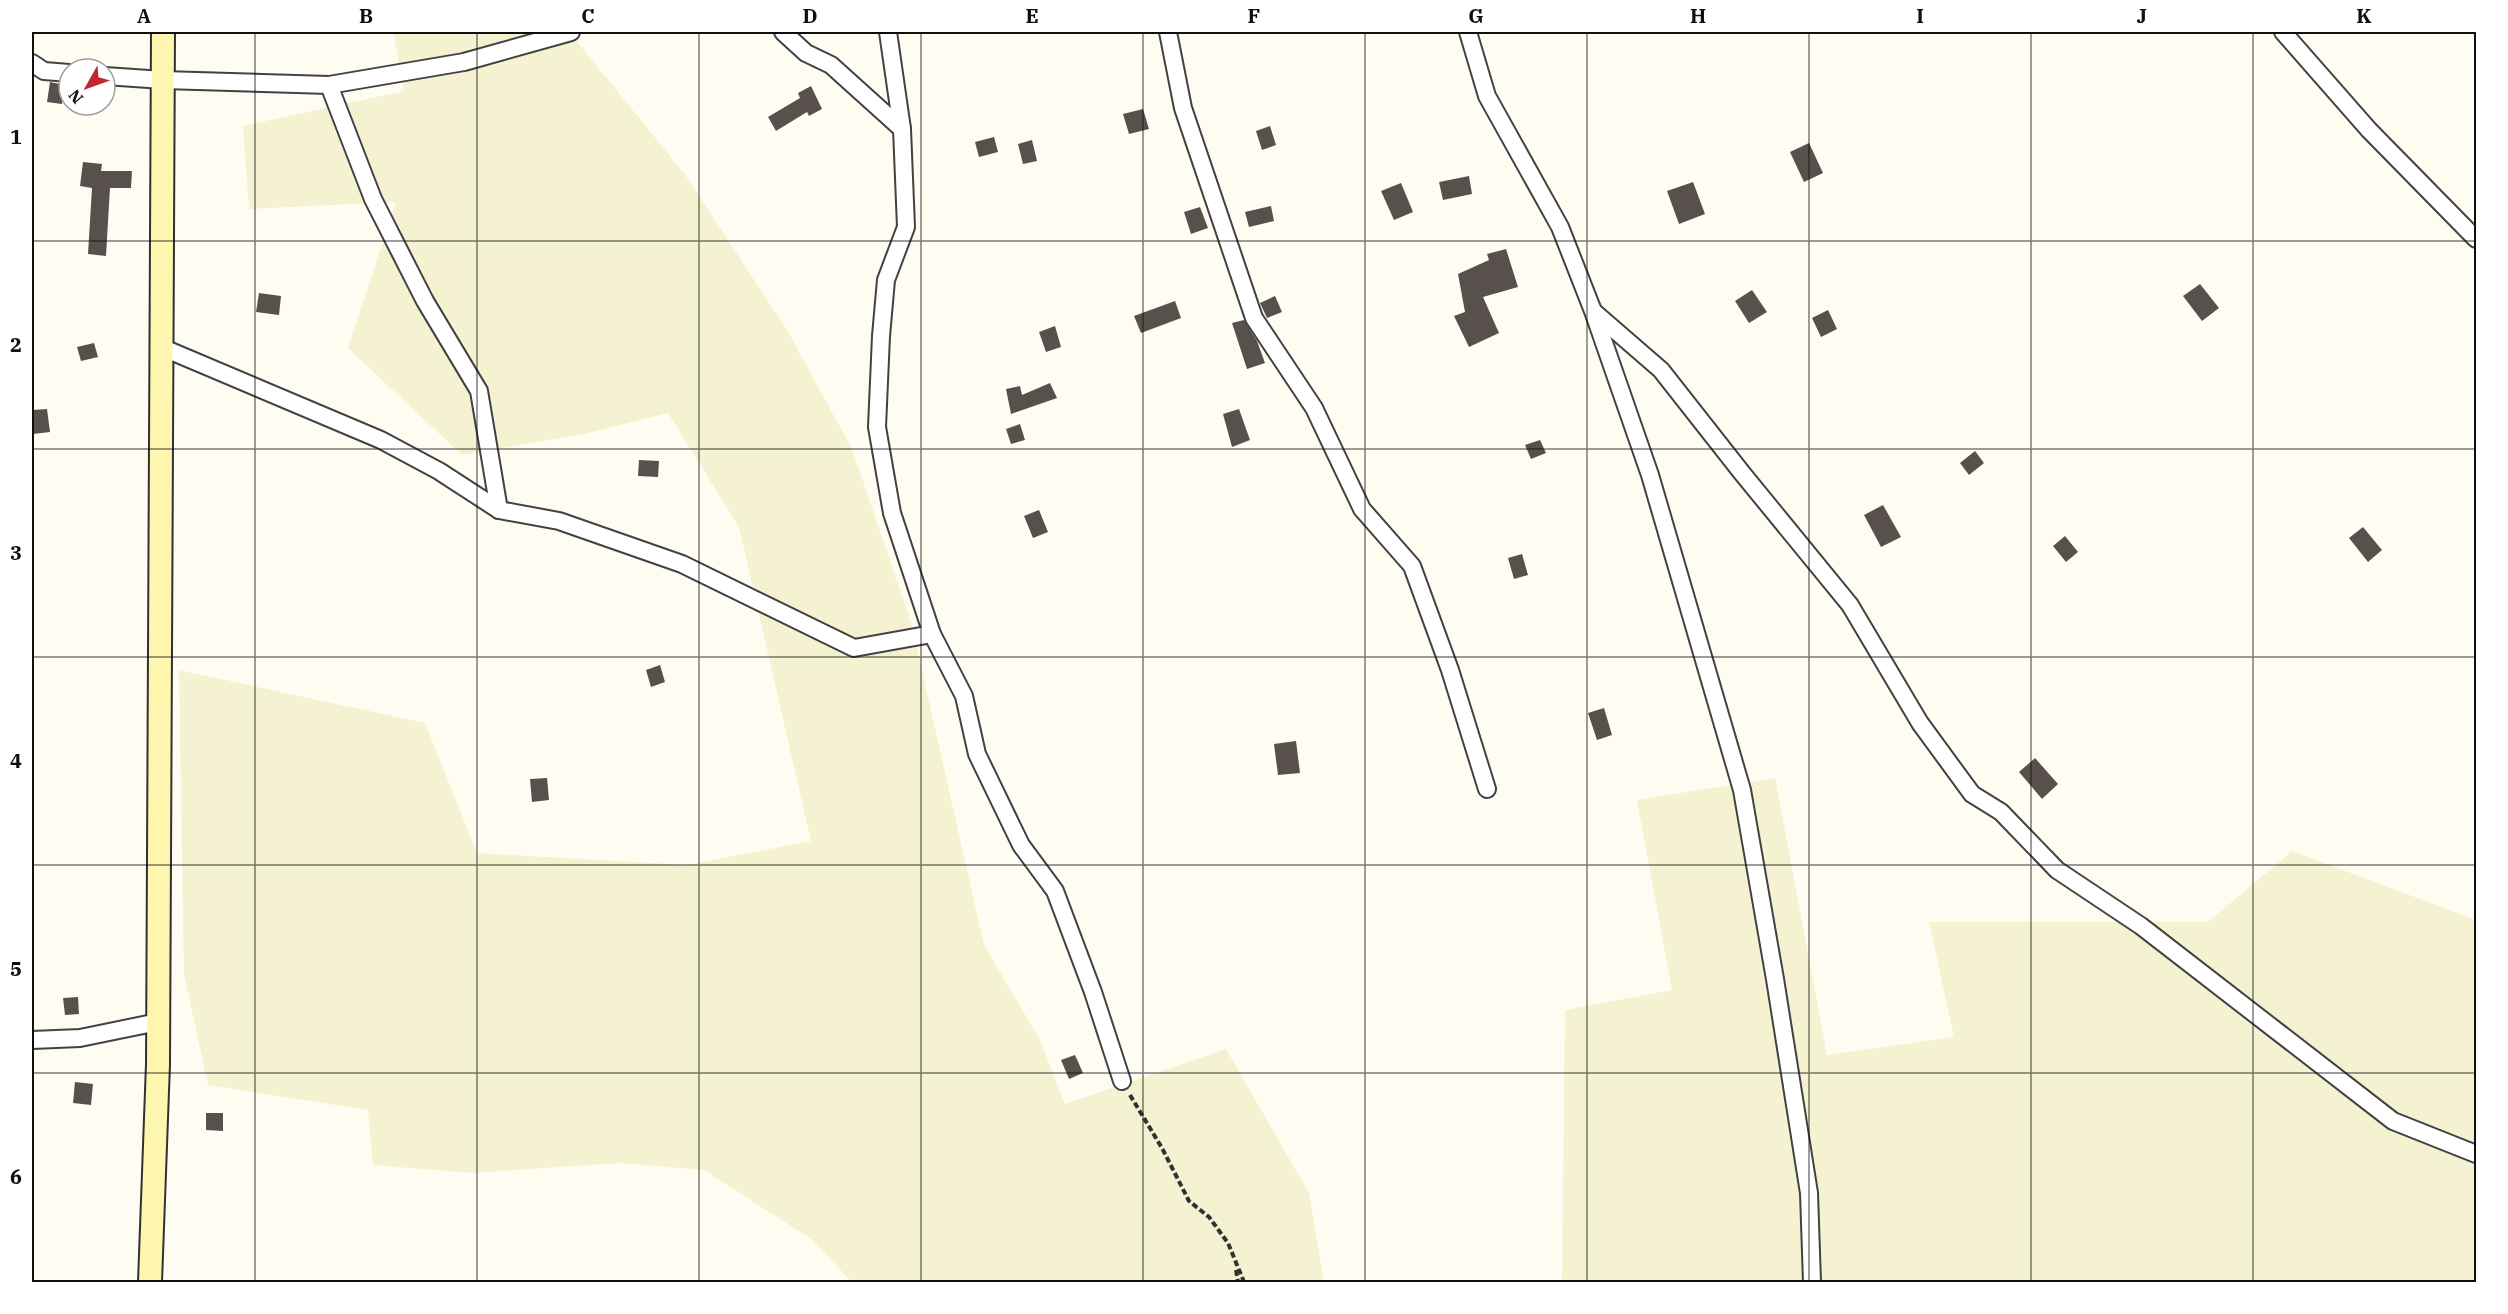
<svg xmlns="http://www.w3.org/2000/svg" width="2508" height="1314" viewBox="0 0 2508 1314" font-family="'IBM Plex Serif',serif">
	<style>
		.farmland { fill: #f5f2d2 }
		.building { fill: #58504c }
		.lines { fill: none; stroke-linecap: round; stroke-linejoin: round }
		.street-casing { stroke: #424242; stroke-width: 20 }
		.secondary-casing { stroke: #313131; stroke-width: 26 }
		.path { stroke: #313131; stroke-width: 4; stroke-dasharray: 6 3; stroke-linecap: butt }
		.street { stroke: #fff; stroke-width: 16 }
		.secondary { stroke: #fef5ae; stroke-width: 22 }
		.grid { fill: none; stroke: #0f0f0f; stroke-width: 1.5; stroke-opacity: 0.55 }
		.neatline { fill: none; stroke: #0f0f0f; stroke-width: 2 }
		.grid-label { font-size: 20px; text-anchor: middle; font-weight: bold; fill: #0f0f0f }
	</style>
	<rect width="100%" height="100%" fill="#fffcf2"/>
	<g class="farmland">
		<path d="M393 32H569L684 173 787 330 852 449 911 622 984 945 1040 1040 1065 1104 1226 1049 1309 1193 1324 1282H852L811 1239 704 1170 619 1163 473 1173 373 1165 368 1110 208 1085 184 974 179 670 425 723 477 853 687 865 811 841 739 527 668 413 584 434 462 455 348 348 396 202 249 209 243 126 404 91Z"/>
		<path d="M1775 778 1827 1055 1954 1037 1929 922H2208L2292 851 2476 920V1282H1562L1565 1010 1672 990 1637 800Z"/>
	</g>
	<g class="building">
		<path d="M50 82 65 85 62 104 47 102Z"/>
		<path d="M811 86 822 109 809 116 807 112 776 131 768 117 800 98 798 93Z"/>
		<path d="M1143 109 1149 129 1129 134 1123 114Z"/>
		<path d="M1270 126 1276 145 1262 150 1256 131Z"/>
		<path d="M994 137 998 152 979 157 975 142Z"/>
		<path d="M1032 140 1037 161 1023 164 1018 144Z"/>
		<path d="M1809 143 1823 173 1804 182 1790 152Z"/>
		<path d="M83 162 102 164 101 171H132L131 188H110L106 256 88 254 92 188 80 186Z"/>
		<path d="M1469 176 1472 194 1443 200 1439 182Z"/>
		<path d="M1693 182 1705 214 1679 224 1667 191Z"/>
		<path d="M1401 183 1413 212 1394 220 1381 191Z"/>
		<path d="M1271 206 1274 221 1249 227 1245 212Z"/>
		<path d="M1200 207 1208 228 1191 234 1184 212Z"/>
		<path d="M1506 249 1518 287 1483 297 1499 333 1469 347 1454 316 1465 312 1458 274 1489 260 1487 254Z"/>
		<path d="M2200 284 2219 308 2202 321 2183 296Z"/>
		<path d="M1752 290 1767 312 1749 323 1735 301Z"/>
		<path d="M259 293 281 296 279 315 256 312Z"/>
		<path d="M1275 296 1282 312 1267 318 1260 303Z"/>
		<path d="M1175 301 1181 318 1141 333 1134 316Z"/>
		<path d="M1828 310 1837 329 1821 337 1812 318Z"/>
		<path d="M1244 320 1257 341 1265 363 1247 369 1232 323Z"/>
		<path d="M1055 326 1061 347 1046 352 1039 332Z"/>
		<path d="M94 343 98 357 81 361 77 347Z"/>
		<path d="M1050 383 1057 398 1011 414 1006 389 1020 386 1022 395Z"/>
		<path d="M47 409 50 432 33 434 32 410Z"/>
		<path d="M1239 409 1250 440 1232 447 1223 414Z"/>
		<path d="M1020 424 1025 440 1011 444 1006 429Z"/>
		<path d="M1540 440 1546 453 1531 459 1525 445Z"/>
		<path d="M1975 451 1984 463 1969 475 1960 463Z"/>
		<path d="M639 460 659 461 658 477 638 476Z"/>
		<path d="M1883 505 1901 537 1881 547 1864 515Z"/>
		<path d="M1039 510 1048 532 1033 538 1024 516Z"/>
		<path d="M2363 527 2382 550 2368 562 2349 538Z"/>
		<path d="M2065 536 2078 552 2066 562 2053 546Z"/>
		<path d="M1522 554 1528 575 1514 579 1508 558Z"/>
		<path d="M660 665 665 682 651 687 646 670Z"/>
		<path d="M1604 708 1612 735 1597 740 1588 713Z"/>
		<path d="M1296 741 1300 773 1278 775 1274 744Z"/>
		<path d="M2035 758 2058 784 2042 799 2019 772Z"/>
		<path d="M547 778 549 800 532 802 530 779Z"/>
		<path d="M78 997 79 1014 65 1015 63 998Z"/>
		<path d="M1075 1055 1083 1073 1069 1079 1061 1060Z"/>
		<path d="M75 1082 93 1084 91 1105 73 1103Z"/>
		<path d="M206 1113H223V1131L206 1130Z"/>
	</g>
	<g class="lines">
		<defs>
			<g id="street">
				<path d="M783 32 806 53 831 65 902 129"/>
				<path d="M888 32 902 129 906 227 886 280 881 336 877 427 892 513 932 634 964 696 977 754 1021 845 1055 891 1093 992 1122 1081"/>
				<path d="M1168 32 1183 108 1254 318 1314 408 1362 509 1412 566 1450 670 1487 789"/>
				<path d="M1468 32 1487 96 1560 227 1593 311 1650 475 1742 790 1775 979 1809 1193 1812 1282"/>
				<path d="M2283 32 2369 130 2476 239"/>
				<path d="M32 63 44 71 69 73"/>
				<path d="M105 76 163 80 329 85 464 62 571 32"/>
				<path d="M329 85 373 199 425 301 479 391 499 510"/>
				<path d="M1594 312 1661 370 1742 473 1850 605 1920 723 1972 794 2001 812 2057 870 2141 926 2393 1121 2476 1154"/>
				<path d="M161 347 381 440 439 471 499 510 559 521 682 564 854 648 932 634"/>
				<path d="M32 1040 80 1038 158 1022"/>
			</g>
			<path id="secondary" d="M150 1282 158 1064 163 32"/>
		</defs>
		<use href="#street" class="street-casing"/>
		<use href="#secondary" class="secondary-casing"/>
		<g class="path">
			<path d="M1130 1095 1162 1148 1189 1201 1209 1217 1228 1243 1244 1282"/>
			<path d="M1236 1270 1238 1282"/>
		</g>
		<use href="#street" class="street"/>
		<use href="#secondary" class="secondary"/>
	</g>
	<path class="grid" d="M255 32V1282M477 32V1282M699 32V1282M921 32V1282M1143 32V1282M1365 32V1282M1587 32V1282M1809 32V1282M2031 32V1282M2253 32V1282M32 241H2476M32 449H2476M32 657H2476M32 865H2476M32 1073H2476"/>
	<rect width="2508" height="1314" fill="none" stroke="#ffffff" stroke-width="66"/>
	<g transform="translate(87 87) rotate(230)"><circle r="28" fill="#ffffff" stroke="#9f9f9f" stroke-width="1.5"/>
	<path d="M0-4.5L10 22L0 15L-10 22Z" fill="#bf272e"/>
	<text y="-9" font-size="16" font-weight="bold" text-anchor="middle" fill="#0f0f0f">N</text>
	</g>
	<rect x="33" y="33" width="2442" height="1248" class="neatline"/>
	<g class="grid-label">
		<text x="144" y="23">A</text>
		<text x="366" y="23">B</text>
		<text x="588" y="23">C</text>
		<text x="810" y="23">D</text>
		<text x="1032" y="23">E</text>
		<text x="1254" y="23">F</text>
		<text x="1476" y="23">G</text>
		<text x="1698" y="23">H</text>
		<text x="1920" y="23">I</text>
		<text x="2142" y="23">J</text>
		<text x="2364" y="23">K</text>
		<text x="16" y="144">1</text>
		<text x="16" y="352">2</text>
		<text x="16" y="560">3</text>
		<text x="16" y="768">4</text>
		<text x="16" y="976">5</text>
		<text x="16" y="1184">6</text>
	</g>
</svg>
